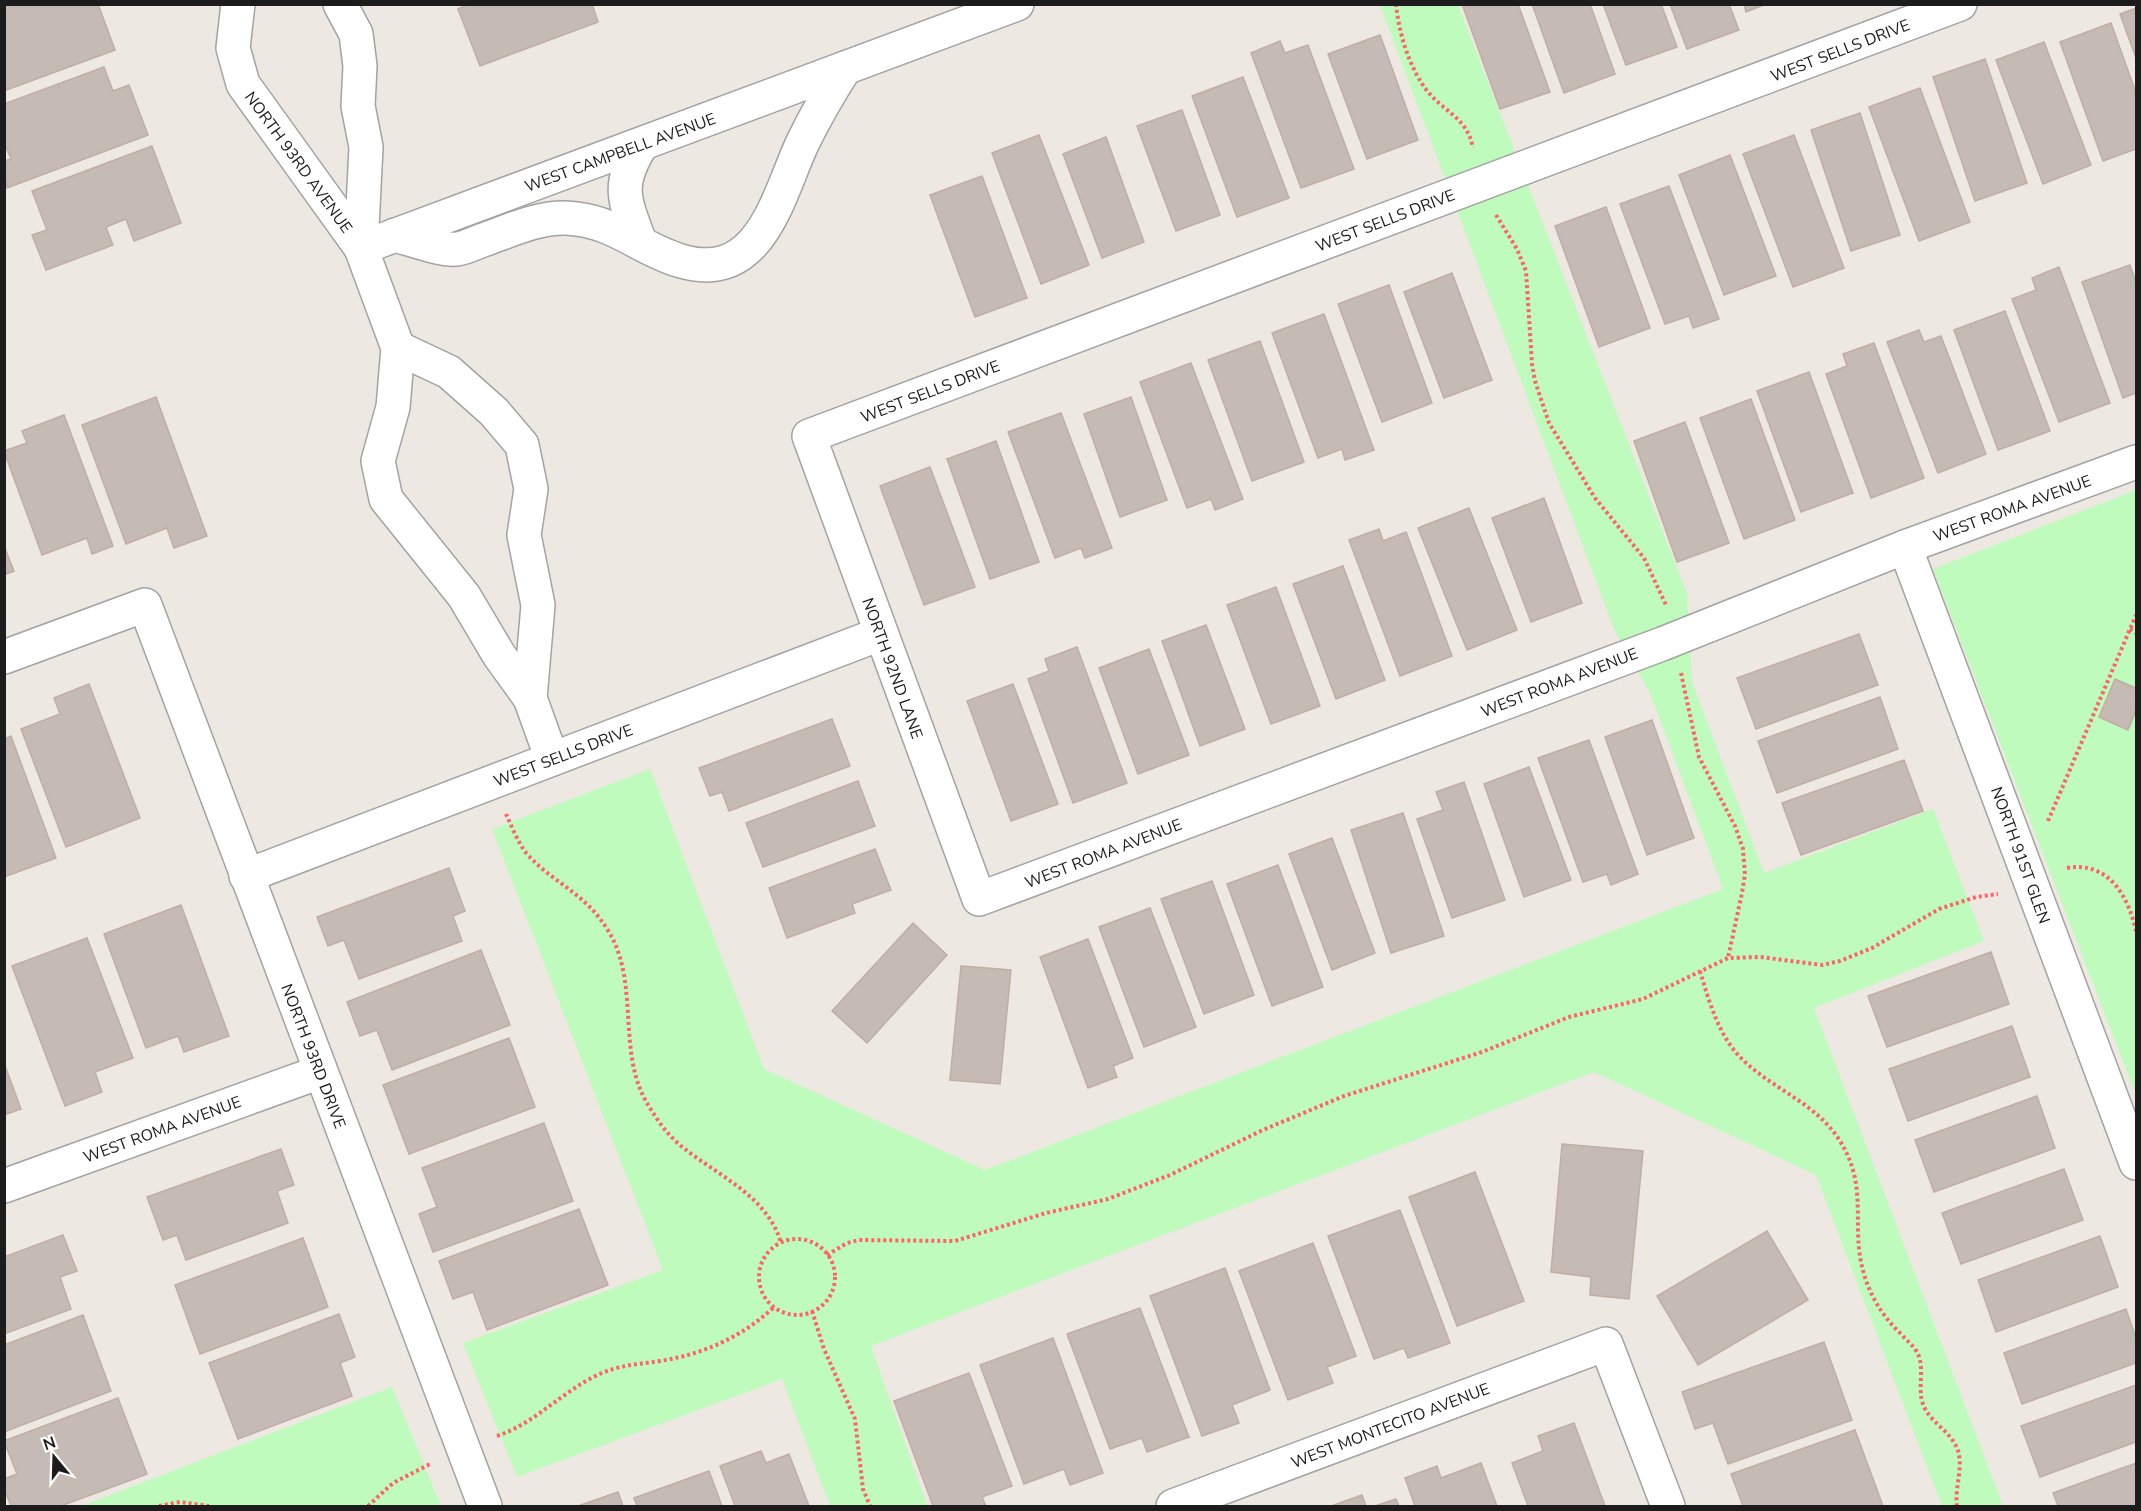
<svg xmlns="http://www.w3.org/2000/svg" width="2141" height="1511" viewBox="0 0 2141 1511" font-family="'Nunito Sans',sans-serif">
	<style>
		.park { fill: #bffbbc }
		.building { fill: #c6bab5; stroke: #c0ada4; stroke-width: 1.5 }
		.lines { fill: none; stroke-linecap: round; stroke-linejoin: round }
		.minor-casing { stroke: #a3a3a3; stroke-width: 36 }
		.path { stroke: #fe6367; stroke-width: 4; stroke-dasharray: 3 3; stroke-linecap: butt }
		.minor { stroke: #fff; stroke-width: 33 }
		.labels { text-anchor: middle; stroke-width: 4.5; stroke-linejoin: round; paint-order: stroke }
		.street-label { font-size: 16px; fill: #1c1c1c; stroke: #fff }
	</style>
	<rect width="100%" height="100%" fill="#eee8e2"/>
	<g class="park">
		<path d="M1380 5H1458L1687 594 1692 682 1764 873 1933 809 1984 941 1814 1008 2003 1506H1942L1816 1175 1594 1072 871 1346 927 1506H830L782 1379 517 1477 463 1343 663 1270 492 829 650 769 764 1069 985 1170 1723 889 1650 693 1614 629Z"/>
		<path d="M2136 490V1095L1933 569Z"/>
		<path d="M392 1387 441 1506H81Z"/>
	</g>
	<g class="building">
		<path d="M7 4H98L115 50 4 91V6Z"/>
		<path d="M469 4H592L598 22 480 66 458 9Z"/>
		<path d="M1462 4H1518L1550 92 1500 109Z"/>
		<path d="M1532 4H1590L1615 74 1564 93Z"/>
		<path d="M1603 4H1661L1677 47 1626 65Z"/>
		<path d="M1670 4H1729L1739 30 1687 49Z"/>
		<path d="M1744 4H1766L1746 12Z"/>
		<path d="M2136 8V58L2120 14Z"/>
		<path d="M2111 23 2136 93V149L2103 161 2060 42Z"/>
		<path d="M1380 35 1418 140 1367 159 1328 54Z"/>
		<path d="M1280 41 1285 53 1308 45 1354 169 1301 188 1251 53Z"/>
		<path d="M2044 42 2091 165 2043 184 1996 60Z"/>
		<path d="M1985 59 2027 183 1975 201 1933 77Z"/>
		<path d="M104 67 113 91 129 85 148 135 7 188 4 161 11 159 4 142V104Z"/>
		<path d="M1243 77 1289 198 1237 217 1192 96Z"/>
		<path d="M1920 88 1970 222 1919 241 1869 107Z"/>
		<path d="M1182 110 1220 215 1176 231 1137 126Z"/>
		<path d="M1860 113 1900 235 1851 251 1811 130Z"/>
		<path d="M1039 135 1089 265 1041 284 992 153Z"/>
		<path d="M1794 135 1844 268 1793 287 1743 154Z"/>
		<path d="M1106 137 1144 242 1102 258 1063 154Z"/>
		<path d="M152 146 181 223 134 241 126 219 106 227 113 245 46 270 32 235 47 230 32 191Z"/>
		<path d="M1730 155 1776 276 1724 295 1679 175Z"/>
		<path d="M982 176 1027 298 975 317 930 195Z"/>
		<path d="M1669 186 1719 319 1693 328 1689 316 1665 324 1620 204Z"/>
		<path d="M1606 207 1650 328 1599 347 1555 226Z"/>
		<path d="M2130 265 2136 282V393L2123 398 2082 282Z"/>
		<path d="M2059 267 2110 403 2059 422 2012 299 2036 290 2032 278Z"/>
		<path d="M1452 273 1492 380 1444 398 1404 292Z"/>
		<path d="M1389 285 1432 403 1382 422 1338 304Z"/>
		<path d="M2005 311 2050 431 1998 450 1954 330Z"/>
		<path d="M1324 314 1374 450 1345 460 1342 449 1318 458 1272 333Z"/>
		<path d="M1919 330 1924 342 1941 336 1986 454 1938 473 1887 342Z"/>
		<path d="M1260 341 1304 462 1252 481 1208 360Z"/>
		<path d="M1874 343 1924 478 1871 498 1826 374 1847 366 1843 354Z"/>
		<path d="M1191 363 1243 499 1215 510 1211 499 1187 508 1140 382Z"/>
		<path d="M1809 372 1853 493 1801 512 1757 391Z"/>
		<path d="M156 397 207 536 174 548 167 528 126 544 82 425Z"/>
		<path d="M1131 397 1167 500 1120 517 1084 414Z"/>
		<path d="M1751 399 1795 520 1744 539 1700 418Z"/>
		<path d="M1061 413 1112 548 1085 558 1081 548 1055 558 1008 432Z"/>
		<path d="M64 415 113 546 92 554 87 538 42 555 4 451 27 443 22 431Z"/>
		<path d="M1685 422 1729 543 1677 562 1634 441Z"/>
		<path d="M996 441 1039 562 990 579 947 459Z"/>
		<path d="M930 467 975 587 924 605 880 486Z"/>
		<path d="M1544 498 1582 603 1531 622 1492 518Z"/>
		<path d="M1469 508 1517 630 1467 650 1418 528Z"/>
		<path d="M1379 529 1383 541 1406 532 1452 656 1400 676 1349 540Z"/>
		<path d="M4 546 14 571 4 575Z"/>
		<path d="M1343 566 1385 680 1336 699 1293 584Z"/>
		<path d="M1276 587 1320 706 1271 724 1227 605Z"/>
		<path d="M1206 625 1245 729 1200 746 1162 641Z"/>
		<path d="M1859 634 1878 685 1756 729 1737 678Z"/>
		<path d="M1077 647 1127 783 1073 803 1028 679 1049 671 1045 659Z"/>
		<path d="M1149 649 1189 755 1138 774 1099 668Z"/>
		<path d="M2115 679 2136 688V710L2128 730 2099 717Z"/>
		<path d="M89 684 140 818 66 847 21 729 60 714 54 698Z"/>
		<path d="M1013 684 1058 804 1011 821 967 701Z"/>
		<path d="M1880 697 1898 749 1777 793 1758 741Z"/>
		<path d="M832 719 850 766 729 811 722 792 710 796 699 768Z"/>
		<path d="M1652 720 1694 838 1647 855 1605 737Z"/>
		<path d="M11 736 56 858 4 877V739Z"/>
		<path d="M1589 740 1638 874 1611 885 1607 874 1583 882 1538 758Z"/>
		<path d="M1904 760 1923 811 1801 855 1782 803Z"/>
		<path d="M1529 767 1571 880 1524 897 1484 784Z"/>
		<path d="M858 781 875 826 763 867 746 823Z"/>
		<path d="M1464 782 1505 900 1452 918 1417 819 1443 810 1436 792Z"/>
		<path d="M1403 813 1444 936 1391 953 1351 830Z"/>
		<path d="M1332 838 1375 953 1332 970 1289 854Z"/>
		<path d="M875 849 891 890 852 904 855 913 787 938 769 888Z"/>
		<path d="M1278 865 1323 987 1272 1006 1227 884Z"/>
		<path d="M449 868 465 911 453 916 462 941 359 979 344 940 328 946 317 917Z"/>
		<path d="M1212 881 1254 995 1204 1014 1161 899Z"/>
		<path d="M181 905 229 1036 184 1052 178 1036 146 1048 104 934Z"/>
		<path d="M1150 908 1196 1027 1144 1047 1099 927Z"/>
		<path d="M913 923 947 955 867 1043 832 1011Z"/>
		<path d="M87 938 133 1058 95 1072 102 1092 65 1106 12 966Z"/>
		<path d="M1088 939 1133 1058 1113 1066 1117 1077 1088 1088 1040 957Z"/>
		<path d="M481 950 510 1025 392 1070 377 1030 360 1036 347 1002Z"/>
		<path d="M1991 952 2009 1004 1887 1047 1868 996Z"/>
		<path d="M961 966 1011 970 1000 1084 950 1080Z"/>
		<path d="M2012 1026 2030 1077 1908 1121 1889 1069Z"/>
		<path d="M509 1038 535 1107 409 1154 383 1085Z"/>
		<path d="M4 1063 21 1109 4 1115Z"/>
		<path d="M2037 1096 2055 1148 1934 1192 1915 1140Z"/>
		<path d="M544 1123 573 1201 433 1252 419 1214 437 1207 422 1168Z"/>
		<path d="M1562 1144 1643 1151 1629 1299 1590 1295 1591 1277 1551 1272Z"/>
		<path d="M281 1149 294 1185 277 1191 288 1223 186 1260 177 1235 163 1240 147 1197Z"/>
		<path d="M2064 1169 2083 1220 1961 1264 1942 1213Z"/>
		<path d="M1475 1172 1524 1301 1457 1326 1409 1197Z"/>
		<path d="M579 1209 608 1285 487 1330 473 1292 453 1299 439 1261Z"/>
		<path d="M1400 1210 1450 1343 1408 1358 1404 1348 1374 1359 1328 1236Z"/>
		<path d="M1767 1231 1808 1300 1698 1365 1657 1296Z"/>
		<path d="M63 1235 77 1271 60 1277 71 1309 4 1334V1257Z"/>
		<path d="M2100 1236 2118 1287 1996 1332 1978 1280Z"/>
		<path d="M303 1238 328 1307 200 1354 175 1285Z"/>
		<path d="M1313 1243 1356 1356 1327 1367 1333 1383 1288 1400 1239 1271Z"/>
		<path d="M1225 1268 1270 1390 1232 1405 1239 1423 1202 1436 1150 1296Z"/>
		<path d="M1140 1308 1189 1437 1147 1452 1142 1438 1110 1449 1067 1334Z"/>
		<path d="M2126 1309 2136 1338V1363L2022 1404 2004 1353Z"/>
		<path d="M339 1314 355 1357 340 1363 352 1396 238 1439 209 1363Z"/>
		<path d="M83 1315 111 1391 4 1432V1345Z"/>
		<path d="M1053 1338 1103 1473 1070 1485 1064 1469 1024 1484 980 1365Z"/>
		<path d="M1824 1342 1852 1420 1728 1464 1713 1423 1695 1429 1682 1392Z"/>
		<path d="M969 1373 1012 1486 982 1497 986 1506H933L894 1401Z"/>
		<path d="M2136 1385V1442L2040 1477 2021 1426Z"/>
		<path d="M118 1398 147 1474 61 1506H11L4 1489V1479L17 1474 4 1441Z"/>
		<path d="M1574 1423 1605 1506H1528L1512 1463 1543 1451 1538 1436Z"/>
		<path d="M1855 1430 1883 1506H1743L1731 1474Z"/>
		<path d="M761 1451 766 1463 789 1454 809 1506H735L720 1466Z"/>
		<path d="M1481 1463 1497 1506H1415L1405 1478 1437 1466 1441 1478Z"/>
		<path d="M2136 1463V1506H2058L2053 1493Z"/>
		<path d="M709 1471 722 1506H637L634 1498Z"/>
		<path d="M618 1492 623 1506H578Z"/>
		<path d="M1362 1495 1366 1506H1331Z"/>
		<path d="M1396 1499 1399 1506H1375Z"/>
	</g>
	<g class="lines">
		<defs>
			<g id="minor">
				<path d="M238 4 233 48 243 84 361 248 398 348 393 407 378 461 386 499 464 596 499 655 530 698 552 759"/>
				<path d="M340 4 356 34 360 66 358 106 366 147 361 248"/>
				<path d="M1960 4 809 436 979 899 1662 644 1905 547 2136 462"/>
				<path d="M395 235C410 239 443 251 457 249 465 248 475 243 483 240 509 231 538 217 566 218 615 220 639 249 681 261 760 284 777 199 802 144 815 117 829 93 845 68"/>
				<path d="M640 242C624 199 616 185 642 144"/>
				<path d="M361 248 1017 4"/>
				<path d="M398 348 449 372 494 412 522 445 531 489 524 535 538 605 530 698"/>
				<path d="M1905 547 2136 1163"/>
				<path d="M4 657 145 605 485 1506"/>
				<path d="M246 876 880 634"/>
				<path d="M4 1186 320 1072"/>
				<path d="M1173 1506 1606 1344 1668 1506"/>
			</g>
		</defs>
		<use href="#minor" class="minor-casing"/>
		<g class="path">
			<path d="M1396 4C1399 33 1408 64 1425 88 1442 112 1467 116 1473 148"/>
			<path d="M1496 215 1517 249 1526 271 1532 364 1535 381 1549 423 1595 498 1644 558 1666 605"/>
			<path d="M2130 629 2136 633"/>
			<path d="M1681 673 1699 757 1735 826 1743 849 1745 874 1742 893 1728 958"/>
			<path d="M506 814C512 827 518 843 527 854 554 884 586 893 609 932 641 986 615 1055 650 1108 659 1123 670 1138 685 1149 719 1176 768 1197 781 1243"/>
			<path d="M2048 821 2136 615"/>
			<path d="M2067 868C2108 861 2128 895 2136 931"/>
			<path d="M1700 971C1709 1001 1718 1034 1740 1057 1770 1088 1813 1101 1838 1138 1871 1188 1849 1224 1864 1274 1871 1298 1884 1318 1902 1335 1907 1341 1913 1345 1917 1352 1925 1367 1918 1385 1922 1401 1927 1420 1946 1428 1955 1444 1966 1462 1954 1487 1957 1506"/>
			<circle cx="797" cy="1277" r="38"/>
			<path d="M827 1255 847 1243 859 1240 955 1241 1046 1213 1108 1199 1170 1175 1263 1130 1344 1096 1482 1052 1569 1017 1643 999 1728 958 1760 957 1822 965 1840 961 1872 948 1939 909 1976 897 1998 894"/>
			<path d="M812 1311 824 1349 855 1419 863 1489 870 1506"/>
			<path d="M497 1436C538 1422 564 1389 602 1373 621 1365 640 1364 660 1361 704 1354 742 1337 774 1307"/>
			<path d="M159 1506 180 1502 209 1506"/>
			<path d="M368 1506 393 1483 432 1463"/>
		</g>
		<use href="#minor" class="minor"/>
	</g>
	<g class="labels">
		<g class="street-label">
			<text transform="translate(1840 50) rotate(-21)" y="6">WEST SELLS DRIVE</text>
			<text transform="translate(620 152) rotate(-20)" y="6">WEST CAMPBELL AVENUE</text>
			<text transform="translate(299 162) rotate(54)" y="6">NORTH 93RD AVENUE</text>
			<text transform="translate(1385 220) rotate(-21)" y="6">WEST SELLS DRIVE</text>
			<text transform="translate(930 391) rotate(-21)" y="6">WEST SELLS DRIVE</text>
			<text transform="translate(2012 508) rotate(-20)" y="6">WEST ROMA AVENUE</text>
			<text transform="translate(893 668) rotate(70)" y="6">NORTH 92ND LANE</text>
			<text transform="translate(1559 682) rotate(-21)" y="6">WEST ROMA AVENUE</text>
			<text transform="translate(563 755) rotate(-21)" y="6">WEST SELLS DRIVE</text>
			<text transform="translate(1103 853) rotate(-21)" y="6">WEST ROMA AVENUE</text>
			<text transform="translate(2021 855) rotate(70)" y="6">NORTH 91ST GLEN</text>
			<text transform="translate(314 1056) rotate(69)" y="6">NORTH 93RD DRIVE</text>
			<text transform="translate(162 1129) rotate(-20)" y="6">WEST ROMA AVENUE</text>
			<text transform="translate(1390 1425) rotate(-21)" y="6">WEST MONTECITO AVENUE</text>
		</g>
	</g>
	<rect width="2141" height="1511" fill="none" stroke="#1c1c1c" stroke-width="12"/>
	<g transform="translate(54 1457) rotate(341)" stroke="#ffffff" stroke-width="4.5" paint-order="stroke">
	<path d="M0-4.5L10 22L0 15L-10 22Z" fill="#1c1c1c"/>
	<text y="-9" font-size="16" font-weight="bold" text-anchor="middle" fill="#1c1c1c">N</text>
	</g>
</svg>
